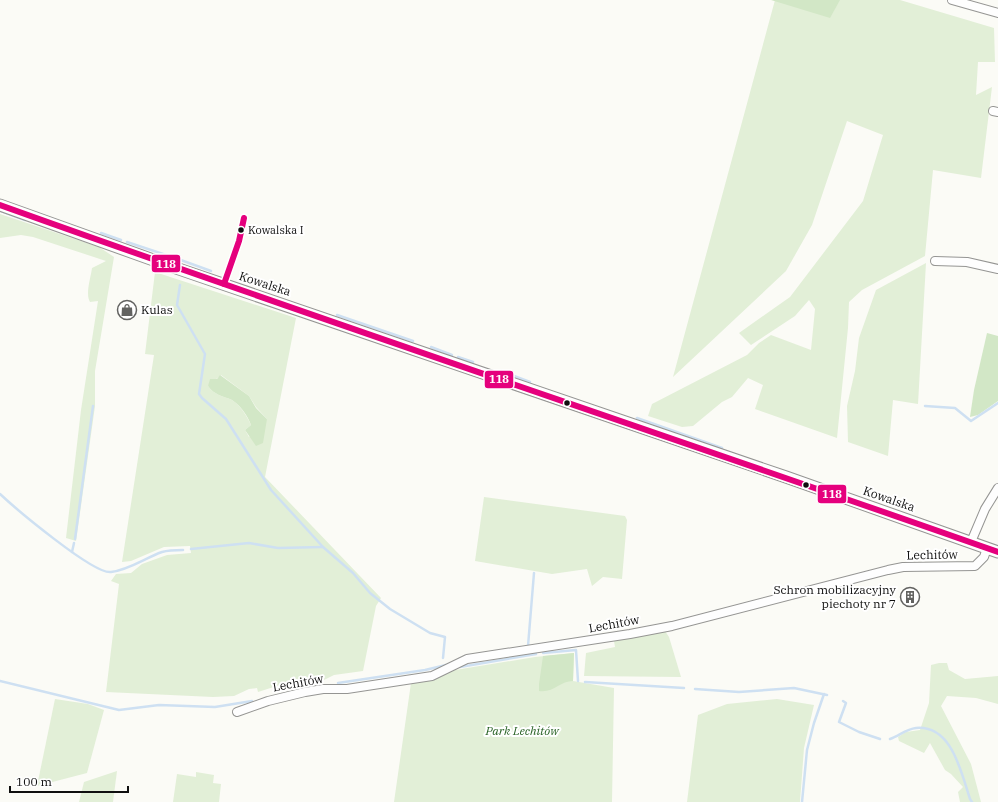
<svg xmlns="http://www.w3.org/2000/svg" width="998" height="802" viewBox="0 0 998 802" font-family="'IBM Plex Serif',serif">
	<style>
		.green { fill: #e2efd7; fill-rule: evenodd }
		.forest { fill: #d2e7c6 }
		.lines { fill: none; stroke-linecap: round; stroke-linejoin: round }
		.stream { stroke: #cee0f2; stroke-width: 2.5 }
		.minor-casing { stroke: #959593; stroke-width: 10 }
		.tertiary-casing { stroke: #959593; stroke-width: 13 }
		.minor { stroke: #fefefe; stroke-width: 8 }
		.tertiary { stroke: #fefefe; stroke-width: 11 }
		.bus-1-casing { stroke: #fff; stroke-width: 9 }
		.bus-1 { stroke: #e5007d; stroke-width: 6 }
		.bus-dot { fill: #0f0f0f; stroke: #fff; stroke-width: 1.5 }
		.labels { text-anchor: middle; stroke-width: 4; stroke-linejoin: round; paint-order: stroke }
		.bus-label { font-size: 11px; fill: #0f0f0f; stroke: #fff; text-anchor: start }
		.street-label { font-size: 12px; fill: #0f0f0f; stroke: #fff }
		.poi-label { font-size: 12px; fill: #0f0f0f; stroke: #fff; text-anchor: start }
		.park-label { font-size: 12px; font-style: italic; fill: #286225; stroke: #fff }
		.line-badge { stroke: #fff; stroke-width: 1.5 }
		.badge-label { font-size: 11px; text-anchor: middle; font-weight: bold; fill: #fff }
	</style>
	<rect width="100%" height="100%" fill="#fbfbf6"/>
	<g class="green">
		<path d="M775 0H900L994 28 995 62H978L976 95 992 87 981 178 933 170 925 256 862 290 849 302 848 328 837 438 755 409 763 385 748 378 732 397 722 402 693 426 682 427 648 416 652 404 747 355 759 343 771 335 811 350 815 309 809 300 795 316 751 345 739 333 790 297 863 201 883 135 847 121 812 225 786 271 673 377Z"/>
		<path d="M0 214 99 247 114 257 95 371V406L76 541 66 538 81 410 98 301 90 302C85 294 91 277 92 268L106 261 33 237 21 235 0 238Z"/>
		<path d="M926 263 918 404 893 400 888 456 848 442 847 406 855 371 859 338 876 290Z"/>
		<path d="M155 272 296 318 265 477 381 598 376 606 363 671 334 675 316 684 315 679 295 682 296 687 285 690 283 684 258 692 257 688 249 689 234 696 213 697 106 692 119 584 111 581 116 574 131 573 142 564 167 555 191 553 190 546 164 547 131 561 122 562 154 355 145 354ZM221 375 249 396 256 407 267 419 249 437 245 430 251 425C247 416 240 405 232 400 223 396 214 395 208 386Z"/>
		<path d="M484 497 625 516 627 520 622 579 603 577 592 586 587 569 552 574 475 561Z"/>
		<path d="M665 631 669 637 681 677 584 676 586 653 615 647 614 641Z"/>
		<path d="M574 653 573 681 614 688 612 802H394L411 683 439 678 449 671 535 657Z"/>
		<path d="M939 663H947L949 670 965 679 998 676V704L976 698 947 696 941 706 971 764 981 802H960L958 792 963 787 951 774 945 770 930 743 924 753 899 741 898 737 906 732 920 730 929 703 931 665Z"/>
		<path d="M55 699 88 704 104 710 87 773 37 786Z"/>
		<path d="M777 699 814 705 804 748 800 802H687L698 715 727 704Z"/>
		<path d="M117 771 113 802H79L84 782Z"/>
		<path d="M196 772 214 775 213 783 221 784 219 802H173L177 774 196 777Z"/>
	</g>
	<g class="forest">
		<path d="M771 0H840L830 18Z"/>
		<path d="M987 333 998 336V401L978 415 970 417 974 390Z"/>
		<path d="M220 375 249 396 256 408 267 419 263 443 256 446 245 430 251 425C248 416 240 405 232 400 223 396 214 395 208 386L210 379H217Z"/>
		<path d="M574 653 573 681C560 681 554 693 539 691V684L543 656Z"/>
	</g>
	<g class="lines">
		<g class="stream">
			<path d="M1 211 25 220"/>
			<path d="M101 233 121 240"/>
			<path d="M127 242 172 257"/>
			<path d="M178 259 211 271"/>
			<path d="M180 285 177 305 205 354 199 394 202 398 226 419 271 490 323 547 353 573 370 593 390 609 430 633 445 637 443 658"/>
			<path d="M337 315 413 341"/>
			<path d="M431 347 452 355"/>
			<path d="M458 357 473 362"/>
			<path d="M501 371 530 382"/>
			<path d="M925 406 955 408 971 421 998 403"/>
			<path d="M637 418 722 448"/>
			<path d="M0 494C15 508 94 575 111 572 129 570 145 558 162 552 169 550 176 550 183 550"/>
			<path d="M75 539 93 406"/>
			<path d="M191 549 249 543 278 548 323 547"/>
			<path d="M72 552 74 543"/>
			<path d="M528 646 534 573"/>
			<path d="M543 653 576 650 578 681"/>
			<path d="M460 667 536 654"/>
			<path d="M0 681 119 710 159 705 215 707 252 701"/>
			<path d="M585 682 684 688"/>
			<path d="M338 683 425 670 446 665"/>
			<path d="M695 689 739 692 794 688 827 695"/>
			<path d="M843 701 846 703 839 722 859 732 880 739"/>
			<path d="M890 739C899 736 906 729 916 728 952 725 961 772 970 799L972 802"/>
			<path d="M802 802 807 750 814 723 824 694"/>
		</g>
		<defs>
			<g id="minor">
				<path d="M952 0 998 13"/>
				<path d="M993 111 998 112"/>
				<path d="M935 261 967 262 998 269"/>
				<path d="M971 542 985 509 998 488"/>
				<path d="M237 712 268 701 305 692 323 689H347L432 676 467 659 630 634 672 626 888 570 903 567 975 566 984 557 987 548"/>
			</g>
			<path id="tertiary" d="M0 205 170 266 786 477 998 552"/>
		</defs>
		<use href="#minor" class="minor-casing"/>
		<use href="#tertiary" class="tertiary-casing"/>
		<use href="#minor" class="minor"/>
		<use href="#tertiary" class="tertiary"/>
		<defs>
			<g id="bus-1">
				<path d="M0 205C332 324 666 435 998 552"/>
				<path d="M224 284 239 241 244 218"/>
			</g>
		</defs>
		<use href="#bus-1" class="bus-1-casing"/>
		<use href="#bus-1" class="bus-1"/>
	</g>
	<defs>
		<symbol id="shop-ring" viewBox="-11 -11 22 22"><circle r="9.5" fill="#fff" stroke="#626260" stroke-width="1.5"/><path d="M-5-2.5h2.3a2.7 3.5 0 0 1 5.4 0H5L5.5 6h-11ZM-1.5-2.5h3a1.5 2.3 0 0 0-3 0Z" fill="#626260"/></symbol>
		<symbol id="building-ring" viewBox="-11 -11 22 22"><circle r="9.5" fill="#fff" stroke="#626260" stroke-width="1.5"/><path d="M-4-6H4V6H1V3H-1V6H-4ZM-2.5-4.3h1.7v1.8h-1.7ZM.8-4.3h1.7v1.8H.8ZM-2.5-1h1.7V.8h-1.7ZM.8-1h1.7V.8H.8Z" fill="#626260"/></symbol>
	</defs>
	<g fill-rule="evenodd">
		<use href="#shop-ring" x="116" y="299" width="22" height="22"/>
		<use href="#building-ring" x="899" y="586" width="22" height="22"/>
	</g>
	<g class="bus-dot">
		<circle cx="241" cy="230" r="3.5"/>
		<circle cx="567" cy="403" r="3.5"/>
		<circle cx="806" cy="485" r="3.5"/>
	</g>
	<g class="labels">
		<g class="bus-label">
			<text x="248" y="234">Kowalska I</text>
		</g>
		<g class="street-label">
			<text transform="translate(265 284) rotate(18)" y="4">Kowalska</text>
			<text transform="translate(889 499) rotate(19)" y="4">Kowalska</text>
			<text transform="translate(932 555) rotate(-1)" y="4">Lechitów</text>
			<text transform="translate(614 624) rotate(-10)" y="4">Lechitów</text>
			<text transform="translate(298 683) rotate(-10)" y="4">Lechitów</text>
		</g>
		<g class="poi-label">
			<text x="141" y="314">Kulas</text>
			<text x="896" y="594" text-anchor="end">Schron mobilizacyjny<tspan x="896" dy="14">piechoty nr 7</tspan></text>
		</g>
		<g class="park-label">
			<text x="522" y="735">Park Lechitów</text>
		</g>
	</g>
	<g class="line-badge">
		<rect x="151" y="254" width="30" height="19" rx="4" fill="#e5007d"/>
		<rect x="484" y="370" width="30" height="19" rx="4" fill="#e5007d"/>
		<rect x="817" y="484" width="30" height="20" rx="4" fill="#e5007d"/>
	</g>
	<g class="badge-label">
		<text x="166" y="268">118</text>
		<text x="499" y="383">118</text>
		<text x="832" y="498">118</text>
	</g>
	<path d="M10 786v6h118v-6" fill="none" stroke="#0f0f0f" stroke-width="2"/>
	<text x="16" y="786" font-size="12" fill="#0f0f0f" stroke="#ffffff" stroke-width="3" paint-order="stroke">100 m</text>
</svg>
